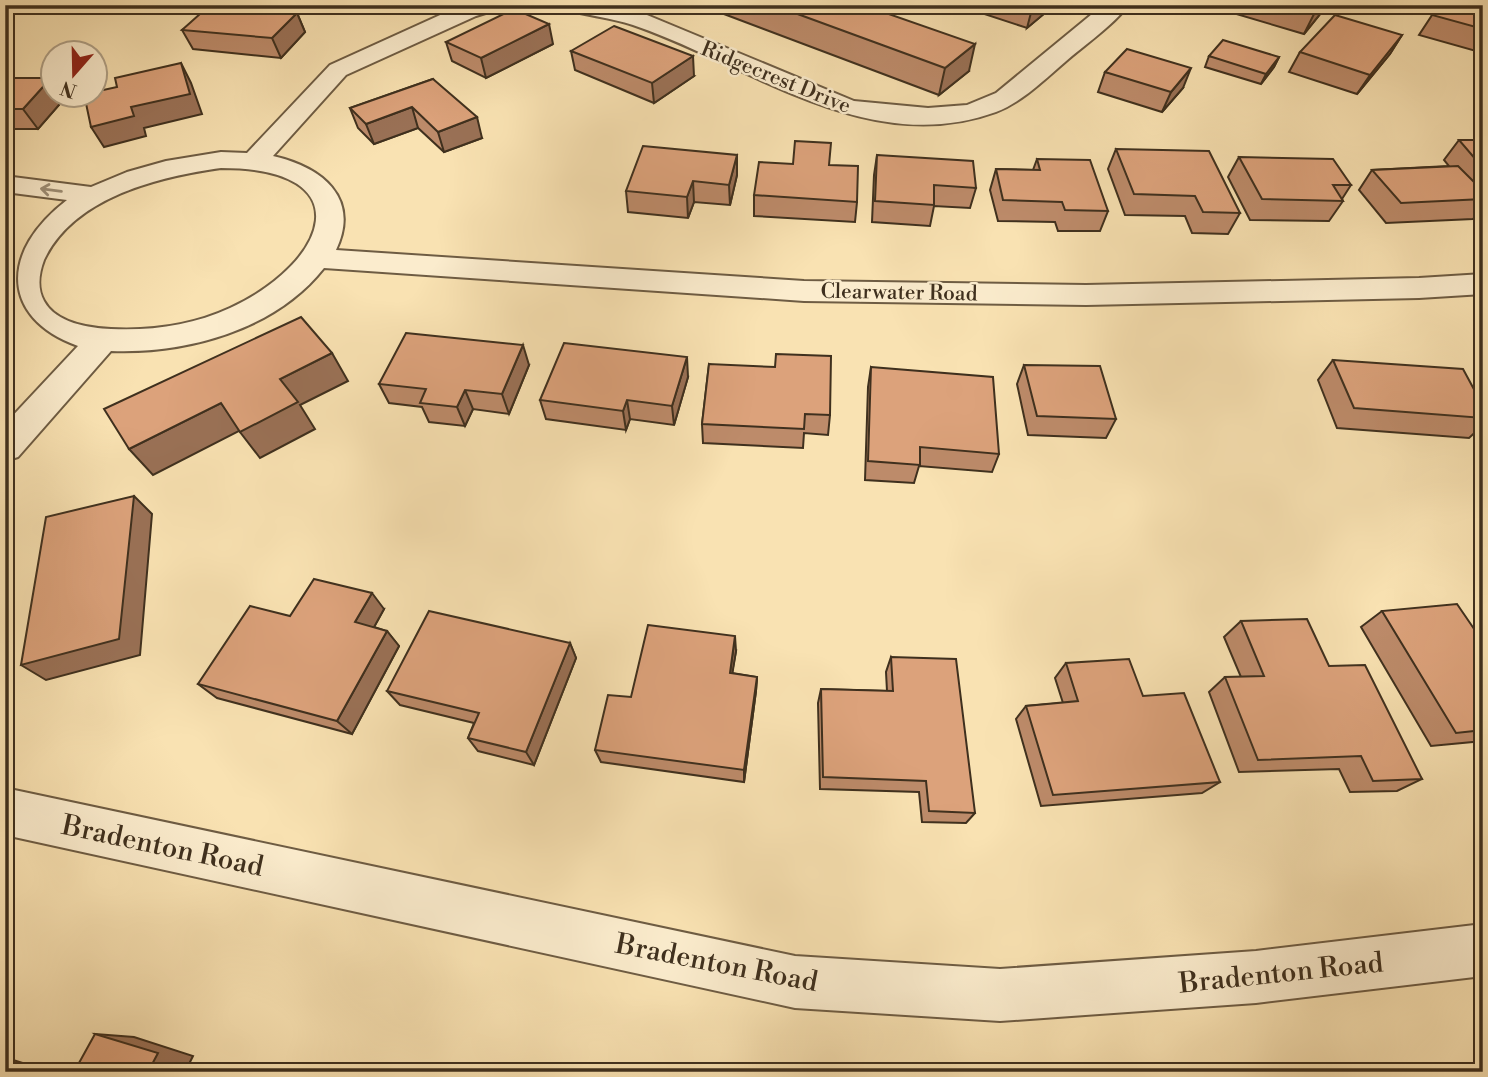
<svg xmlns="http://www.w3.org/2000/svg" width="1488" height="1077" viewBox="0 0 1488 1077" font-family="'Libre Bodoni',serif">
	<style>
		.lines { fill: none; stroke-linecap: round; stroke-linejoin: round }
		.street-casing { stroke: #6e5c43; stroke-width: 4 }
		.street { fill: #fbeccd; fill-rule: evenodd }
		.wall { fill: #bd8b6a; stroke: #3f301e; stroke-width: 2 }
		.shaded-wall { fill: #9a7156; stroke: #3f301e; stroke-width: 2 }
		.building { fill: #dca27b; stroke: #3f301e; stroke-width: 2 }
		.oneway { stroke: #9d8e76 }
		.labels { text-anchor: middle; stroke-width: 5; stroke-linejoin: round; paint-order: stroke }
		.far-street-label { font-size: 21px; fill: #3f301e; stroke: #fbeccd }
		.near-street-label { font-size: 28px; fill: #3f301e; stroke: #fbeccd }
	</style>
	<rect width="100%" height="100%" fill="#f9e2b2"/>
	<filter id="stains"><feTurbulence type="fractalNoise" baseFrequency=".00286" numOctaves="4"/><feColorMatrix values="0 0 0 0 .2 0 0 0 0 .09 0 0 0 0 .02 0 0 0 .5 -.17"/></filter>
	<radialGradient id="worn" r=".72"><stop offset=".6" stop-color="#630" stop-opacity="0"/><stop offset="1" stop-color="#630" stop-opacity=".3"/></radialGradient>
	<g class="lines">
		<defs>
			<g id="street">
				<path d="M498 5 495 10 476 16 346 75 273 156C321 167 361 197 336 250L804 281 1086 285 1419 278 1483 274V294L1419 298 1086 305 804 301 324 268C275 330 187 354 111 351L18 457 5 461V424L78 346C0 318 0 251 67 200L5 192V176L91 187 127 172 166 161 221 152 247 153 330 65 460 6ZM221 168C363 168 329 262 230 308 193 325 152 331 111 329 89 328 56 323 44 301 37 289 39 273 44 260 74 197 158 177 221 168Z"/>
				<path d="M562 5H603L647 15 854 101 928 108 967 105 996 93 1103 5H1128C1114 25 1083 46 1065 62 1044 80 1022 102 996 112 868 159 748 64 633 25 611 18 587 15 565 10Z"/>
				<path d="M5 788 795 956 1000 969 1256 951 1483 924V976L1256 1003 1000 1021 795 1008 5 835Z"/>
			</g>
		</defs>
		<use href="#street" class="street-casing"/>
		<use href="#street" class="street"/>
	</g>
	<g class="wall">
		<path d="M224 5H304L300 13H293H297L305 32 281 58 193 49 182 30 225 7Z"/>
		<path d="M700 5H863L969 71 939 95Z"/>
		<path d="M957 5H1052L1051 8 1027 28Z"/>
		<path d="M1206 5H1325L1321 13 1304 34Z"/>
		<path d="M1422 5H1474L1483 8V53L1419 35 1436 9Z"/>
		<path d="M1402 35 1390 54 1357 94 1289 72 1300 52Z"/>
		<path d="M446 42 553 44 486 78 452 61Z"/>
		<path d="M571 51 694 76 654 103 575 70Z"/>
		<path d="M1209 56 1279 57 1274 67 1261 84 1205 67Z"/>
		<path d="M1105 72 1183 88 1162 112 1098 92Z"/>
		<path d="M5 78H51L52 81V94L65 98 38 129H5Z"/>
		<path d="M433 79 482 138 444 152 418 128 374 144 358 128 350 108Z"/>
		<path d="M1459 140H1483V209L1473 219 1386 223 1359 190 1372 170 1449 166 1444 160Z"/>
		<path d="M1116 149 1240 213 1228 234 1192 233 1185 216 1125 215 1108 169Z"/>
		<path d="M737 155V175L730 205 694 202 688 218 628 212 626 191Z"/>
		<path d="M877 155 976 188 970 208 934 206 930 226 872 222 874 175Z"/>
		<path d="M1239 157 1351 185 1342 199 1343 201 1329 221 1250 220 1228 177Z"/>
		<path d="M1037 159 1108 211 1100 231H1058L1055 222 998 221 990 190 996 169 1033 170Z"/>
		<path d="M829 165 857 202 855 222 754 216V195Z"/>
		<path d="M1333 360 1483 406V425L1469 438 1337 428 1318 380Z"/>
		<path d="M709 364 830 415 828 435 804 433 803 448 703 443 702 424Z"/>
		<path d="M529 365 509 414 473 409 465 426 429 422 422 407 389 403 379 384Z"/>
		<path d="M1024 365 1116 419 1106 438 1028 435 1017 384Z"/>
		<path d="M871 367 999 454 992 472 919 466 914 483 865 480 868 387Z"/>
		<path d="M1483 372V383L1478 377Z"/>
		<path d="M688 377 674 425 630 419 626 430 546 419 540 400Z"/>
		<path d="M384 609 374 627 387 631 399 646 352 734 217 698 198 684 290 616Z"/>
		<path d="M1382 611 1483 642V741L1431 746 1361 627Z"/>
		<path d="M1241 621 1329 666 1422 779 1397 791 1350 792 1339 769 1239 772 1209 692 1225 677H1241L1224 637Z"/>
		<path d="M570 643 576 658 534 765 478 751 468 738 474 723 400 705 387 691Z"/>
		<path d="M736 651 732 673 757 677 756 691 744 782 601 762 595 750 631 697Z"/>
		<path d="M891 657 975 813 966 823 922 822 919 792 820 789 818 703 821 689 887 691 886 672Z"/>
		<path d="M1066 663 1143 696 1220 782 1202 793 1041 806 1016 719 1026 706 1063 703 1055 678Z"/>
	</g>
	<g class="shaded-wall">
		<path d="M297 5H304L300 13Z"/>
		<path d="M1033 5H1052L1051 8 1027 28Z"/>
		<path d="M1322 5H1325L1321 13 1304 34 1314 14Z"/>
		<path d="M297 13 305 32 281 58 272 38Z"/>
		<path d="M549 24 553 44 486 78 481 58Z"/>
		<path d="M1402 35 1390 54 1357 94 1370 75Z"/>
		<path d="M975 44 969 71 939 95 945 68Z"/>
		<path d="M693 56 694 76 654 103 652 83Z"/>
		<path d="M1279 57 1274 67 1261 84 1266 74Z"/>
		<path d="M181 63 191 83 202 114 144 128 146 136 104 147 91 127 131 107Z"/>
		<path d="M1191 68 1183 88 1162 112 1171 92Z"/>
		<path d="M51 78 52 81V94H62L65 98 38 129 23 109Z"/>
		<path d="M412 107 418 128 374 144 366 124Z"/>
		<path d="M477 117 482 138 444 152 438 132Z"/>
		<path d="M737 155V175L730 205 729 185Z"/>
		<path d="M693 181 694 202 688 218 687 197Z"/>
		<path d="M523 345 529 365 509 414 502 394Z"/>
		<path d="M332 353 348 381 300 405 315 429 260 458 240 432 280 379Z"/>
		<path d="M687 357 688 377 674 425 672 406Z"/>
		<path d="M465 390 473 409 465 426 457 407Z"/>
		<path d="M627 400 630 419 626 430 623 411Z"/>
		<path d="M221 403 241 430 153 475 129 449Z"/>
		<path d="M134 496 152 514 140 655 46 680 21 665Z"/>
		<path d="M372 593 384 609 368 638 355 622Z"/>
		<path d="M387 631 399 646 352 734 337 721Z"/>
		<path d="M735 636 736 651 730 688V673Z"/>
		<path d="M570 643 576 658 534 765 526 752Z"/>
		<path d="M757 677 756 691 744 782V770Z"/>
		<path d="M95 1034 134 1037 193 1056 185 1072H148Z"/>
		<path d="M5 1058 10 1059 51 1072H11L5 1070Z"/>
	</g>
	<g class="building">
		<path d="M210 5 297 13 272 38 182 30Z"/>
		<path d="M773 5H863L975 44 945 68Z"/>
		<path d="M1282 5H1322L1314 14Z"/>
		<path d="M1438 5H1474L1483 8V29L1432 15Z"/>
		<path d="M514 9 549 24 481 58 446 42Z"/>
		<path d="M1335 15 1402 35 1370 75 1300 52Z"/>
		<path d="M614 26 693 56 652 83 571 51Z"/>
		<path d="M1223 40 1279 57 1266 74 1209 56Z"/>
		<path d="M1127 49 1191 68 1171 92 1105 72Z"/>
		<path d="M181 63 190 94 131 107 134 116 91 127 84 94H94V92L117 87 115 78Z"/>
		<path d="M5 78H51L23 109H5Z"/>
		<path d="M433 79 477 117 438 132 412 107 366 124 350 108Z"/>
		<path d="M1459 140H1483V168Z"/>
		<path d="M795 141 831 143 829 165 858 166 857 202 754 195 759 162 793 164Z"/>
		<path d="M643 146 737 155 729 185 693 181 687 197 626 191Z"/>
		<path d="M1116 149 1209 151 1240 213 1203 212 1195 196 1134 194Z"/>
		<path d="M877 155 973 161 976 188 934 185V205L875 201Z"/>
		<path d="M1239 157 1333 159 1351 185H1333L1343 201 1262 199Z"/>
		<path d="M1037 159 1090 160 1108 211 1065 210 1062 202 1003 200 996 169 1040 170Z"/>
		<path d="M1458 166 1483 191V199L1401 203 1372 170Z"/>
		<path d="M301 317 332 353 280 379 298 402 240 432 221 403 129 449 104 409Z"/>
		<path d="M406 333 523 345 502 394 465 390 457 407 420 403 426 389 379 384Z"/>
		<path d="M564 343 687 357 672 406 627 400 623 411 540 400Z"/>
		<path d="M776 354 831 356 830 415 805 414 804 429 702 424 709 364 775 367Z"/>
		<path d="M1333 360 1463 369 1483 406V418L1354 408Z"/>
		<path d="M1024 365 1100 366 1116 419 1037 416Z"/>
		<path d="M871 367 993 377 999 454 920 447V465L868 461Z"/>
		<path d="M134 496 119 639 21 665 46 517Z"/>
		<path d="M314 579 372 593 355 622 387 631 337 721 198 684 250 606 290 616Z"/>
		<path d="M1457 604 1483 642V730L1456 733 1382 611Z"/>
		<path d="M429 611 570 643 526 752 468 738 479 713 387 691Z"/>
		<path d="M1307 619 1329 666 1365 665 1422 779 1373 781 1361 756 1258 760 1225 677 1264 676 1241 621Z"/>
		<path d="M648 625 735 636 730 673 757 677 744 770 595 750 608 695 631 697Z"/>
		<path d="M891 657 956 659 975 813 929 811 926 781 823 777 821 689 893 691Z"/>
		<path d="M1129 659 1143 696 1184 693 1220 782 1053 795 1026 706 1078 701 1066 663Z"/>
		<path d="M95 1034 158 1053 148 1072H74Z"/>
	</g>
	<defs><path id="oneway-shaft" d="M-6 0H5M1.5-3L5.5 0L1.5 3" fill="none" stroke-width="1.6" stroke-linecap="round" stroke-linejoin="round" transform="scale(1.75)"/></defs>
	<use class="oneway" href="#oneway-shaft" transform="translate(51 190) rotate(-173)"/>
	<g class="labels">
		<g class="far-street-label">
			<text transform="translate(776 77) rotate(22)" y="7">Ridgecrest Drive</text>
			<text transform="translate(899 292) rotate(1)" y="7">Clearwater Road</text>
		</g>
		<g class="near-street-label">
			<text transform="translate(163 845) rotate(12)" y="10">Bradenton Road</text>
			<text transform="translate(717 962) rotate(11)" y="10">Bradenton Road</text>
			<text transform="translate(1281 972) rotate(-6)" y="10">Bradenton Road</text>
		</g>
	</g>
	<rect width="1488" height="1077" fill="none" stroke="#f9e2b2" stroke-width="28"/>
	<rect x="7" y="7" width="1474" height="1063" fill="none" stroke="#3f301e" stroke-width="3.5"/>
	<rect x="14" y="14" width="1460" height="1049" fill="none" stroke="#3f301e" stroke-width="2"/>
	<g transform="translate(74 74) rotate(200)"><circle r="33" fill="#fbeccd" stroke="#b0a187" stroke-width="2"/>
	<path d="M0-5L12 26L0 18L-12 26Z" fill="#8f2418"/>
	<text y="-10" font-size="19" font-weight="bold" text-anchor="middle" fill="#3f301e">N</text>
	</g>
	<rect width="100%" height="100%" filter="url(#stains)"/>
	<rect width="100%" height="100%" fill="url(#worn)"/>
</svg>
